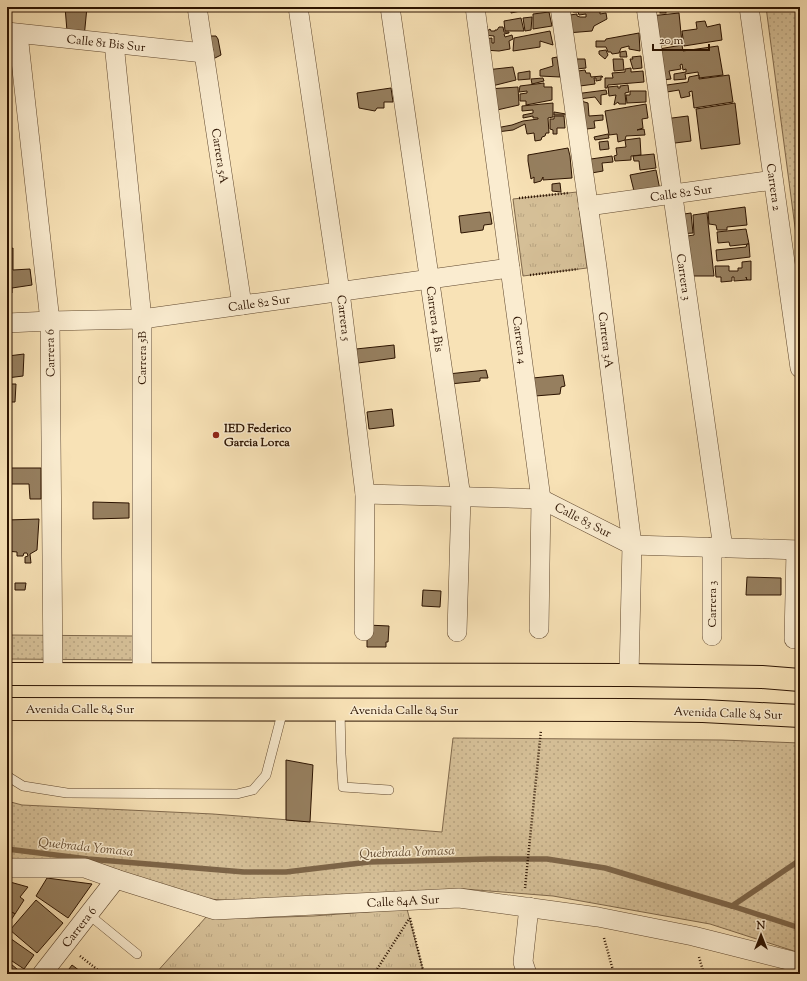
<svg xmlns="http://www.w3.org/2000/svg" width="807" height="981" viewBox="0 0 807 981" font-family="'Sorts Mill Goudy',serif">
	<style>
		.grass { fill: url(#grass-dots); stroke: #80694c }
		.park { fill: url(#park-tufts); stroke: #80694c }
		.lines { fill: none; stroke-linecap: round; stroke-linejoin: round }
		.stream { stroke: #7d6548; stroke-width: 5.5 }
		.building { fill: #967f5f; stroke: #2c1300 }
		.lane-casing { stroke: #5f472e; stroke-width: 10 }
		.street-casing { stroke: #5f472e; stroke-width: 20 }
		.highway-casing { stroke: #2c1300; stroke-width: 24 }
		.path { stroke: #2c1300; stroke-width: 2.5; stroke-dasharray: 1 2; stroke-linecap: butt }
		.lane { stroke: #faecd0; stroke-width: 9 }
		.street { stroke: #faecd0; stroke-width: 19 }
		.highway { stroke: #f8e2b6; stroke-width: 22 }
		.poi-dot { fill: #8f2418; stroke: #faecd0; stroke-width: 1.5 }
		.labels { text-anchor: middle; stroke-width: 3; stroke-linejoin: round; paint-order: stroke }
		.street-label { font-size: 12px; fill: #2c1300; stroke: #faecd0 }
		.poi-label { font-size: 12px; font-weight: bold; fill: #2c1300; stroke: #faecd0; text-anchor: start }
		.water-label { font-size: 13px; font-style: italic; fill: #624a30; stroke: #faecd0 }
	</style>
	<defs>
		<pattern id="grass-dots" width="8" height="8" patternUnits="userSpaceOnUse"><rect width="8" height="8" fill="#d5bf97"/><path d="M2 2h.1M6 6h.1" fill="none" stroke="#b7a380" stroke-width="1.8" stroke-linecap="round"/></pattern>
		<pattern id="park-tufts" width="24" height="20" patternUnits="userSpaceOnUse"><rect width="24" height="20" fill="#d5bf97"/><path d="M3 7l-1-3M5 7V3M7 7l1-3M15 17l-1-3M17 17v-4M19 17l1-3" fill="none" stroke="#b7a380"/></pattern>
	</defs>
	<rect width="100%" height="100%" fill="#f8e2b6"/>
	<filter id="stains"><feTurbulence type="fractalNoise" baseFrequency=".005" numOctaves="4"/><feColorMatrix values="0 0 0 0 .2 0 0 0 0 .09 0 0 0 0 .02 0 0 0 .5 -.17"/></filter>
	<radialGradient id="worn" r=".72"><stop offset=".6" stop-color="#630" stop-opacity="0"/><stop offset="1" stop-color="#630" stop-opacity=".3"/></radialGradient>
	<g class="grass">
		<path d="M766 7H800V265Z"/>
		<path d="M7 635 135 636V660L7 659Z"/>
		<path d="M453 738 722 740 800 743V953L710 924 553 896 464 889 263 904 210 899 30 859 7 858V801L22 805 213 814 442 832Z"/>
	</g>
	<g class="park">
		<path d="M577 192 587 268 523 276 513 199Z"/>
		<path d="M407 909 424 974H155L207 916 252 918 313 916Z"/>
	</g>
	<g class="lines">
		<g class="stream">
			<path d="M7 849 88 859 244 872H286L369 862 490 859H547L605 868 732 906 800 928"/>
			<path d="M732 906 800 860"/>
		</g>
	</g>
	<g class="building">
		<path d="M65 7H87L84 38 67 31Z"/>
		<path d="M511 7H539L511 13Z"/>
		<path d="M593 7H600V14L606 13 607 19 594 26 592 31 567 33 570 15 577 14V16L580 17H586V14L579 15 578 12H573L572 10 593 8Z"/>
		<rect x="660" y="7" width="6" height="6"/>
		<path d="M549 12 552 26 533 29V14Z"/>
		<path d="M679 13 682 43 654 46 650 16Z"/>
		<path d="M532 17 531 30 525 31 523 18Z"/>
		<path d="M521 18 524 31H505L504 21Z"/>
		<path d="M705 21 707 27 720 24 722 40 684 46 682 31 697 29 696 22Z"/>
		<path d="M484 26H487V31L490 29 491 31H495V30H497L499 27H503L504 32H509V33L504 34 505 37 512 35 513 39 509 41 510 49 499 51 484 50 483 39 492 38V43H494V36L484 35Z"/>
		<path d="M550 31 553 45 540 41V47L513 51 514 38Z"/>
		<path d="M639 33 640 51 629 49V46L621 48 619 53 612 54 611 52H608L606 47H596V41H605L606 39Z"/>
		<path d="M204 36H216L218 39 221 55 209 61Z"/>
		<path d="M682 45 683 51 718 46 723 75 699 78 698 72 685 74 686 79 674 80V74L686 72V69L683 70 682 64 680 65 681 69 669 71 671 79 662 80 659 49Z"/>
		<path d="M606 50 608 55 605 59 599 54V51Z"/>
		<path d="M626 51 627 57H620V52Z"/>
		<path d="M641 56 642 68 633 69 630 59H633L632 57Z"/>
		<path d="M557 57 560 77 540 76V70L553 66 552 58Z"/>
		<path d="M574 59H585L586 68 576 69Z"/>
		<path d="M613 59H623L624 70 614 71Z"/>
		<path d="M513 67 516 80 488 87 486 70Z"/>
		<path d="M631 68V72L643 71 644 82 608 85 607 88H605V78H613L612 73 625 72V69Z"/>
		<path d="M585 70 586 73H590L591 77 602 76 603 77H601V80L596 81V78H594L595 84 580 86 578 71Z"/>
		<path d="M530 71V79L518 80V73Z"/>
		<path d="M699 75V79L729 75 733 102 694 108 692 91 689 92 690 96 681 98 679 90 661 93 660 86 688 82 689 77Z"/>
		<path d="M543 78 544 81 532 84 531 79Z"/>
		<path d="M544 83V87H552V100L526 105V101H520V94L527 93V91L519 92 520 86Z"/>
		<path d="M628 85 629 92 625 93 626 104H619L618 102 614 105 616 95 609 96 608 87 618 86V88H620V86Z"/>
		<path d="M518 87 519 105 497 110 488 89Z"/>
		<path d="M391 88 393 102H384V108H377L375 111 359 108 357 93Z"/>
		<path d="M606 90 607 94 601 95V105L595 97 579 99 575 94Z"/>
		<path d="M630 91H646V102L627 103 626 95H630Z"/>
		<path d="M581 101 588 103 589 116 603 115V120L594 121 595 128 578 130Z"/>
		<path d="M553 103V117L548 118 549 133H546L545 136 542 137 541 140 535 141 534 133 527 134 525 124 513 130 497 132 496 128 512 125 523 121 538 119V118H533V116L523 118V115L533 113V110L522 111V106Z"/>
		<path d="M735 103 740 144 701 149 696 109Z"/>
		<path d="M646 104 648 118 642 119 643 128 637 130 644 129 645 135 626 136 625 140 618 142 617 134 609 135 605 111Z"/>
		<path d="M554 112 566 114 565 115H554Z"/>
		<path d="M554 116H564L565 128H557V134H553V130L550 129V119H554Z"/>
		<path d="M688 116 691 141 667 144 664 119Z"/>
		<path d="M608 134 609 138 595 140 594 137Z"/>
		<path d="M640 138 641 155 631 156V160L615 161 614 156 617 155 616 148 626 147 625 140Z"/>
		<path d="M608 141 609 149 600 150 599 142Z"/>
		<path d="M568 148 570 156 572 178 543 180V177L541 181 534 183V177L531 179 528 161V155Z"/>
		<path d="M654 154 656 168 640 170 639 161H634L633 156Z"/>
		<path d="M612 156 613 162 602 163 603 171 586 174 584 160Z"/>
		<path d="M656 170 660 190 635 195 630 175Z"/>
		<path d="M560 183 561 192 552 191V184Z"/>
		<path d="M745 207 747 225 727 227V230H717L716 225 709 224 708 212Z"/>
		<path d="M490 212 492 224 484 225 483 230 461 233 459 216Z"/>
		<path d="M691 213 693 233 679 234 677 215Z"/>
		<path d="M707 213 714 276H686L681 237 694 235 693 215Z"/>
		<path d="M746 229 749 244 730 246 729 242 718 243 717 232Z"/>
		<path d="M747 244H749L750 257 717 261 716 250 746 247Z"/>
		<path d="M13 248V270L30 269 32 285 12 288V293H7V250Z"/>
		<path d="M751 261V280H747L746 277 747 280 734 281V277H732V281L721 282V277H716L715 266H729V271H738V268H742V262Z"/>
		<path d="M394 345 395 358 358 363 356 349Z"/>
		<path d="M24 354 23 376 7 378 8 356Z"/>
		<path d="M486 370 488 378H480V381L450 384 448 374Z"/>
		<path d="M563 375 565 386 561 387 560 394 535 396 533 378Z"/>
		<path d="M7 384H16L15 402H11L10 398 7 397Z"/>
		<path d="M392 409 394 426 369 429 367 412Z"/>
		<path d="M7 468H41V499H30L29 484H7Z"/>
		<path d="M93 502 129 503V518L93 519Z"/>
		<path d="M39 519 37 550 30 554 31 563H25V557L28 556 27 553H24L23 556H17V552L7 551V520Z"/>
		<path d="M747 577 781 578V595H746Z"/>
		<path d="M15 583H26L25 590H15Z"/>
		<path d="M423 590 441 591 440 607 422 606Z"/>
		<path d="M367 625 389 626 388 642H386V647H367Z"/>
		<path d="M286 760 313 765 310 822 286 820Z"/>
		<path d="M47 878 92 884 68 918 36 896Z"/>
		<path d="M10 882 28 887 20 897 24 900 15 914 7 909V887Z"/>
		<path d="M36 900 63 923 37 953 10 930Z"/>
		<path d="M7 909 15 914 7 926Z"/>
		<path d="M7 936 34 955 24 969 9 959 7 962Z"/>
		<path d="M11 964 23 974H7V969Z"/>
		<path d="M72 965 84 974 66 973Z"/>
	</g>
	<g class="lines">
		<defs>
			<g id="lane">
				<path d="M340 710 341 754 343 787 389 790"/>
				<path d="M7 776 23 786 67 793 237 794 253 790 266 775 283 710"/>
				<path d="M88 914 137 954"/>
			</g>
			<g id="street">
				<path d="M197 7 242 305"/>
				<path d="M298 7 340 292 365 494 364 631"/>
				<path d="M390 7 461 497 457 632"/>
				<path d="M475 7 541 499 539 629"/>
				<path d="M560 7 597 267 632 545 629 675"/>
				<path d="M646 7 723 548"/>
				<path d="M749 7 800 368"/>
				<path d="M7 32 204 53"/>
				<path d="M18 34 50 321 53 674"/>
				<path d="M114 43 142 319V674"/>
				<path d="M588 206 773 180"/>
				<path d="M7 323 50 321 142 319 510 268"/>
				<path d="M365 494 541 499 632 545 800 550"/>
				<path d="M712 547V636"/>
				<path d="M794 639 796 550"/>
				<path d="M7 868H85L116 879 215 910 459 898 598 917 693 936 800 963"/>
				<path d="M42 974 116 879"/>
				<path d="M527 974 523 962 529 907"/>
			</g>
			<g id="highway">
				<path d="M7 674 629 675 762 677 800 680"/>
				<path d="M7 709 630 710 703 711 800 716"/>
			</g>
		</defs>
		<use href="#lane" class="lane-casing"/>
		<use href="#street" class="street-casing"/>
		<use href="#highway" class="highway-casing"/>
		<g class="path">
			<path d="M519 198 568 193"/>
			<path d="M530 275 578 269"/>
			<path d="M525 888 541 730"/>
			<path d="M410 918 424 974"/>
			<path d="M604 938 614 974"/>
			<path d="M80 956 103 974"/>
			<path d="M699 957 704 974"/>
			<path d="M374 974 409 919"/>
		</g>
		<use href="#lane" class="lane"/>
		<use href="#street" class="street"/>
		<use href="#highway" class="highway"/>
	</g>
	<circle class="poi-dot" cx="216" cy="435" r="4"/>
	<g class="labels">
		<g class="street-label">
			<text transform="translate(106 43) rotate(6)" y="4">Calle 81 Bis Sur</text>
			<text transform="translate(220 156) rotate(81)" y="4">Carrera 5A</text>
			<text transform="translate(774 187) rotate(82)" y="4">Carrera 2</text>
			<text transform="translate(681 193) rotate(-8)" y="4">Calle 82 Sur</text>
			<text transform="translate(684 277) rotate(82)" y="4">Carrera 3</text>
			<text transform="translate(259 303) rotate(-8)" y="4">Calle 82 Sur</text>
			<text transform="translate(344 318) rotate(83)" y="4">Carrera 5</text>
			<text transform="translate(435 319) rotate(82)" y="4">Carrera 4 Bis</text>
			<text transform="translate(520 340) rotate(82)" y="4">Carrera 4</text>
			<text transform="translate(606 340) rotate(83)" y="4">Carrera 3A</text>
			<text transform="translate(50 353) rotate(-91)" y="4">Carrera 6</text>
			<text transform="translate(142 358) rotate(-90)" y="4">Carrera 5B</text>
			<text transform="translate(583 520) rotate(27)" y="4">Calle 83 Sur</text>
			<text transform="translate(712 604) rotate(-90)" y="4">Carrera 3</text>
			<text x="80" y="713">Avenida Calle 84 Sur</text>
			<text x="404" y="714">Avenida Calle 84 Sur</text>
			<text transform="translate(728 713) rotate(2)" y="4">Avenida Calle 84 Sur</text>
			<text transform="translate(403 901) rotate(-3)" y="4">Calle 84A Sur</text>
			<text transform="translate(79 927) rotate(-52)" y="4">Carrera 6</text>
		</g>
		<g class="poi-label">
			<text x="224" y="432">IED Federico<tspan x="224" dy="14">Garcia Lorca</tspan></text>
		</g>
		<g class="water-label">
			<text transform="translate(86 846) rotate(6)" y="5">Quebrada Yomasa</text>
			<text transform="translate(407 851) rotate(-2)" y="5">Quebrada Yomasa</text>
		</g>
	</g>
	<rect width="807" height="981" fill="none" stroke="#f8e2b6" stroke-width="24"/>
	<rect x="8" y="8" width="791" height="965" fill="none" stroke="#2c1300" stroke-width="2"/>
	<rect x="12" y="12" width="783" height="957" fill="none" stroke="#2c1300"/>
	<g transform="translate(761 935)" stroke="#faecd0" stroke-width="3" paint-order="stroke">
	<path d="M0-3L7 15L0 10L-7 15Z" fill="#2c1300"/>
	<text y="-6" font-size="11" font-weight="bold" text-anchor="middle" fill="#2c1300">N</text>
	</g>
	<path d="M653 44v6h56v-6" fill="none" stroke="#2c1300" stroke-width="2"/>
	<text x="659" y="44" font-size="12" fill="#2c1300" stroke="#faecd0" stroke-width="3" paint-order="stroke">20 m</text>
	<rect width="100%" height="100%" filter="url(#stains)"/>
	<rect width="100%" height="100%" fill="url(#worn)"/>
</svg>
